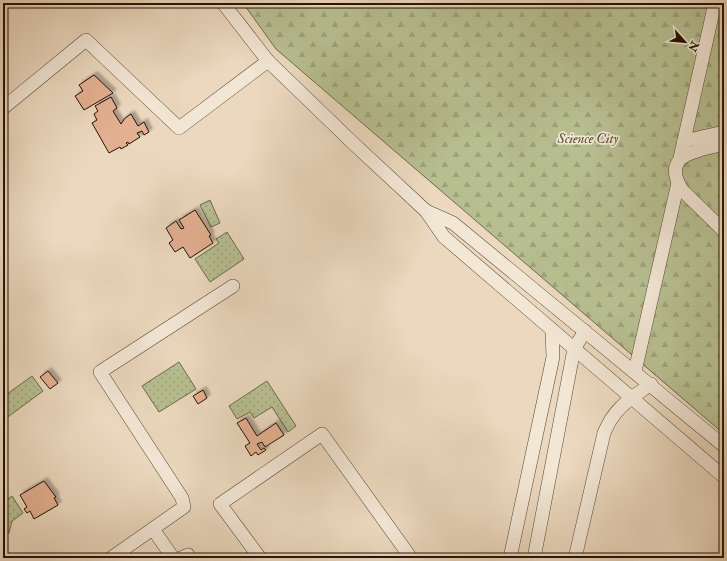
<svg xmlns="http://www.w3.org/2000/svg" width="727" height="561" viewBox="0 0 727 561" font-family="'IM FELL Double Pica',serif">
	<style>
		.grass { fill: url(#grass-dots); stroke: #6e684b }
		.forest { fill: url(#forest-firs); stroke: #6e684b }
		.building { fill: #e3b091; stroke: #251205; filter: url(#shadow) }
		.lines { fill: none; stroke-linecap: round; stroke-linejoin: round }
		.minor-casing { stroke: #564433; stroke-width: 14 }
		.minor { stroke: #f2e6d5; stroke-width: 13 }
		.labels { text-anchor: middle; stroke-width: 3.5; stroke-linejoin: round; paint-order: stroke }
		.park-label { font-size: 14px; font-style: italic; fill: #584f36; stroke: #f2e6d5 }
	</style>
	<defs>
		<pattern id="grass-dots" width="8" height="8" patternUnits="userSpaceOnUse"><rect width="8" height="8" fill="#b7bf91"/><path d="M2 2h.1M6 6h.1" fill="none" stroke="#9da37c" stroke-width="1.8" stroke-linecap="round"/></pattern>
		<pattern id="forest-firs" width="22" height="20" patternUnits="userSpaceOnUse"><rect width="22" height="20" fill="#b7bf91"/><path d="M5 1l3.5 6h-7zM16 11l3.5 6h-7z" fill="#9da37c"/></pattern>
		<filter id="shadow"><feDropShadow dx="3.5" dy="-3.5" stdDeviation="1" flood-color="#0004"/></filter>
	</defs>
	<rect width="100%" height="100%" fill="#ebd8be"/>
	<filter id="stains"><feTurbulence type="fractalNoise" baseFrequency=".005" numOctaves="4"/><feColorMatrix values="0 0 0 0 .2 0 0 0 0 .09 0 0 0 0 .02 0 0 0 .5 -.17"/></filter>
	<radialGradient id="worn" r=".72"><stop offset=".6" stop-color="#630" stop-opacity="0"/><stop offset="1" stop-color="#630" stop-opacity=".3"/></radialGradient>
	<g class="grass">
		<path d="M210 200 220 223 211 227 200 205Z"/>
		<path d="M227 232 244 259 210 282 195 259 219 243 216 239Z"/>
		<path d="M179 362 196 389 159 412 142 386Z"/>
		<path d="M32 376 43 391 5 419 3 417V397Z"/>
		<path d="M267 381 296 426 288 432 272 407 254 418 250 412 237 419 229 406Z"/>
		<path d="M12 496 23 513 12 521 9 533 3 537V503Z"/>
	</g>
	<path class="forest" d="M243 3H724V434L276 49Z"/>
	<g class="building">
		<path d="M94 75 113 93 84 110 75 96 83 91 79 85Z"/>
		<path d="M111 97 117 108 113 111 121 124 125 118 131 114 138 126 144 122 149 132 144 135 142 131 137 133 140 137 129 144 128 142 126 143 128 145 121 149 120 147 109 153 92 123 97 120 94 114 98 111 95 106Z"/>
		<path d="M195 210 211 235 209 236 213 243 190 258 183 247 175 252 169 243 173 240 166 228 176 221 181 229 184 228 179 220Z"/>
		<path d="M48 371 58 383 50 389 40 377Z"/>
		<path d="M203 390 207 398 198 404 193 396Z"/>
		<path d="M246 418 257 436 276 423 284 435 265 447 262 442 257 444 261 450 264 448 266 450 258 455 256 452 251 456 245 446 250 443 237 423Z"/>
		<path d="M44 481 56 497 54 498 58 505 34 519 30 511 27 513 24 509 27 507 20 495Z"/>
	</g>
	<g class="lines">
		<defs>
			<g id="minor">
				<path d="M223 3 268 61"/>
				<path d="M3 108 86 40 179 128 268 61 355 145 426 211 444 237 724 477"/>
				<path d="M684 141 724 132"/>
				<path d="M724 144C698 151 660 153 682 190L724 231"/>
				<path d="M680 158 715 3"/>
				<path d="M426 211 453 223 724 446"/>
				<path d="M635 371 678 183"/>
				<path d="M153 529 173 558"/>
				<path d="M111 558 184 507 182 498 100 372 233 286"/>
				<path d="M181 558 188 555 190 558"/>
				<path d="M260 558 220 504 322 434 411 558"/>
				<path d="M510 558 553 357 552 330"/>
				<path d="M534 558 574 349 585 331"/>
				<path d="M575 558 604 433C615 407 629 400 651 384"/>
			</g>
		</defs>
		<use href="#minor" class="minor-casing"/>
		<use href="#minor" class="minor"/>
	</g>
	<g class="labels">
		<g class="park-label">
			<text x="588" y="143">Science City</text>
		</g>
	</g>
	<rect width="727" height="561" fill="none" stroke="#ebd8be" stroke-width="16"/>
	<rect x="4" y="4" width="719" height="553" fill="none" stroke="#251205" stroke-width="2"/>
	<rect x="8" y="8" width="711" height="545" fill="none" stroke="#251205"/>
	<g transform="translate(685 42) rotate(117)" stroke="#f2e6d5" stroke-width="3" paint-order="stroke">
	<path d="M0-3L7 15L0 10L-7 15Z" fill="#251205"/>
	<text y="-6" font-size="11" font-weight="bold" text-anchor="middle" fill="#251205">N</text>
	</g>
	<rect width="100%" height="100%" filter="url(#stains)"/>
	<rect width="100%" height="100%" fill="url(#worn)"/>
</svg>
